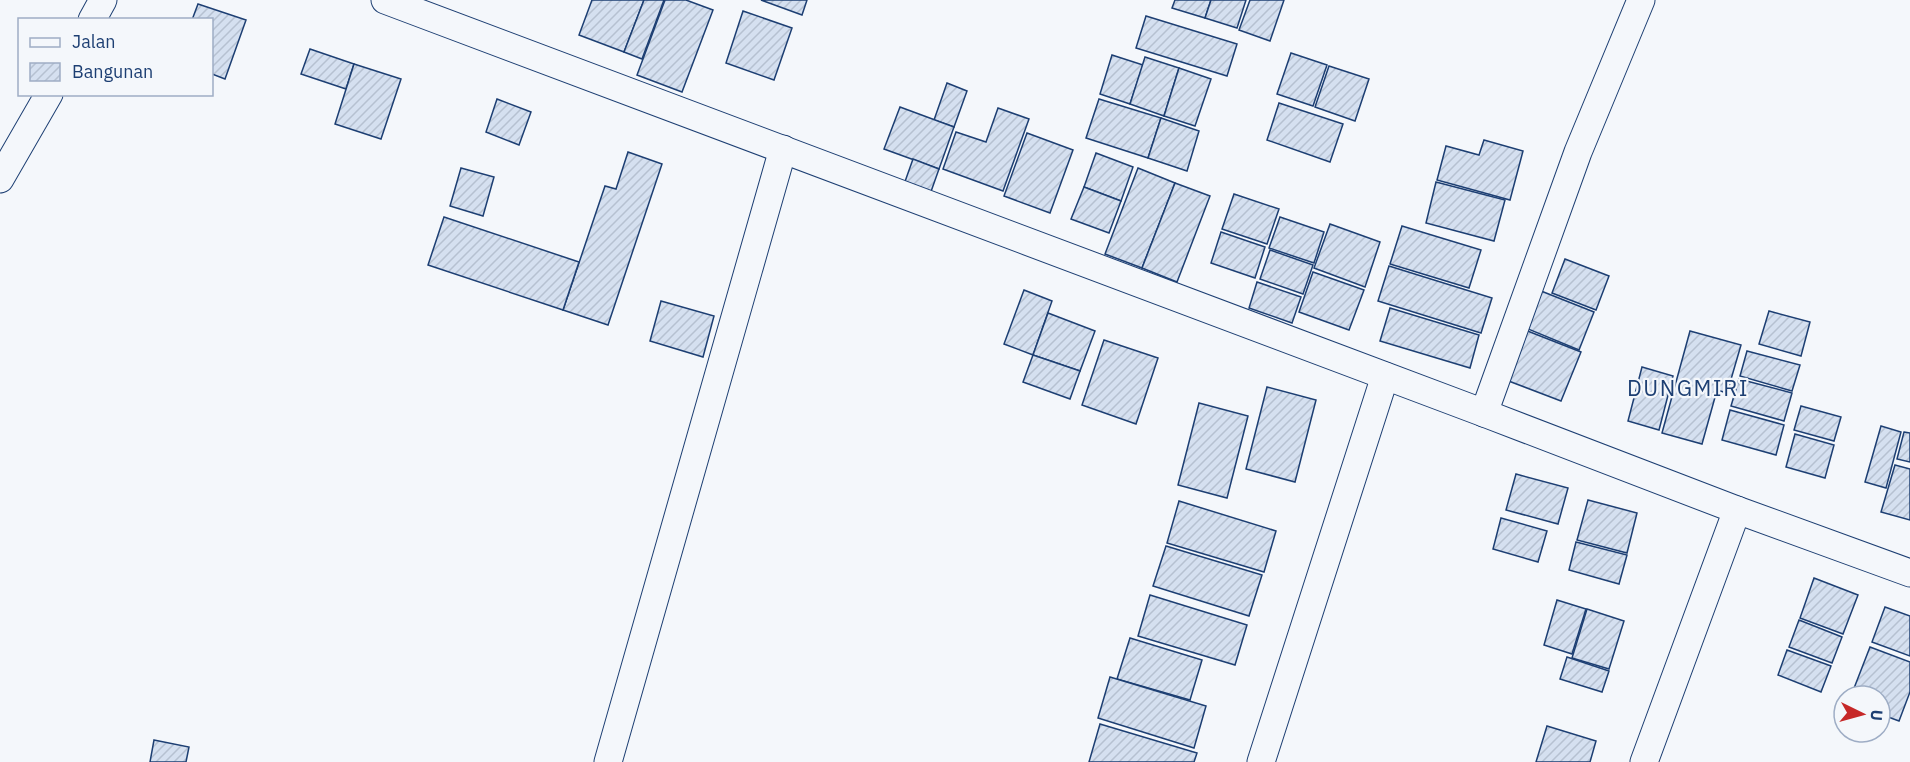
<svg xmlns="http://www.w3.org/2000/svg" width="1910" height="762" viewBox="0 0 1910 762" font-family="'IBM Plex Sans',sans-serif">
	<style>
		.building { fill: url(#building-hatch); stroke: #1d3f73; stroke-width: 1.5 }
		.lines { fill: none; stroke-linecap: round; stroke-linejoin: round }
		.street-casing { stroke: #1d3f73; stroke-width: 29 }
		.street { stroke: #f4f7fb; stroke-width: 27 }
		.labels { text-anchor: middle; stroke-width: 4.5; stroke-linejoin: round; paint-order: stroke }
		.quarter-label { font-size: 22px; letter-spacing: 1.5px; fill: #1d3f73; stroke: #f4f7fb }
	</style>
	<defs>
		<pattern id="building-hatch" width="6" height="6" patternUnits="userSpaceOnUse" patternTransform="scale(1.5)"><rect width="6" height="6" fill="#d5e0f0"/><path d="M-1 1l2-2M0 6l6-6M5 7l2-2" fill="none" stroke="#b6c1d1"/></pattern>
	</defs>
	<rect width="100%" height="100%" fill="#f4f7fb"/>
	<g class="building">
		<path d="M592 0H644L624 52 579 35Z"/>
		<path d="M644 0H664L642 59 624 52Z"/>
		<path d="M665 0H686L713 10 682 92 637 75Z"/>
		<path d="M761 0H807L802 15Z"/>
		<path d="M1175 0H1211L1205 18 1172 8Z"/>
		<path d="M1211 0H1246L1237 28 1205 18Z"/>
		<path d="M1250 0H1284L1270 41 1239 30Z"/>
		<path d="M198 4 246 20 225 79 212 74V20H192Z"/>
		<path d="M743 11 792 28 774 80 726 63Z"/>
		<path d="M1146 16 1237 44 1227 76 1136 48Z"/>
		<path d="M310 49 354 64 346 89 301 74Z"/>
		<path d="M1291 53 1327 65 1313 106 1277 94Z"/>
		<path d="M1112 55 1143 65 1130 104 1100 94Z"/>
		<path d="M1145 57 1179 68 1164 116 1130 104Z"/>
		<path d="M354 64 401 79 381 139 335 124Z"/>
		<path d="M1329 66 1369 79 1355 121 1315 107Z"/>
		<path d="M1179 68 1211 79 1195 126 1164 116Z"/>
		<path d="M947 83 967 91 954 127 934 120Z"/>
		<path d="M497 99 531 112 519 145 486 132Z"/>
		<path d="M1099 99 1161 118 1148 158 1086 138Z"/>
		<path d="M1279 103 1343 124 1330 162 1267 140Z"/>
		<path d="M900 107 954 127 939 169 884 149Z"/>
		<path d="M998 108 1029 119 1003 191 943 169 956 132 986 142Z"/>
		<path d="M1161 118 1199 131 1187 171 1148 158Z"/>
		<path d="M1027 133 1073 150 1050 213 1004 196Z"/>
		<path d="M1484 140 1523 151 1510 200 1437 180 1446 146 1479 155Z"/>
		<path d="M628 152 662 164 608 325 563 310 605 186 616 189Z"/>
		<path d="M1096 153 1133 167 1121 201 1084 187Z"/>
		<path d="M913 159 939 169 928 200 902 190Z"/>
		<path d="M461 168 494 177 483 216 450 206Z"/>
		<path d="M1138 168 1175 183 1142 268 1105 254Z"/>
		<path d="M1436 182 1505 200 1494 241 1426 223Z"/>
		<path d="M1175 183 1210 196 1177 282 1142 268Z"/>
		<path d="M1084 187 1121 201 1109 233 1071 219Z"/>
		<path d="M1234 194 1279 209 1267 244 1222 229Z"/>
		<path d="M444 217 579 262 563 310 428 265Z"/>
		<path d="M1280 217 1324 232 1314 263 1269 248Z"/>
		<path d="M1330 224 1380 242 1365 287 1314 268Z"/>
		<path d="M1402 226 1481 250 1469 288 1390 264Z"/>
		<path d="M1221 232 1265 247 1255 278 1211 263Z"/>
		<path d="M1270 250 1313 265 1303 294 1260 279Z"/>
		<path d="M1565 259 1609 276 1596 310 1552 293Z"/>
		<path d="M1389 266 1492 298 1481 333 1378 301Z"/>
		<path d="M1313 272 1364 290 1349 330 1299 312Z"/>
		<path d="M1257 282 1301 297 1292 323 1249 308Z"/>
		<path d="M1536 289 1594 312 1579 350 1521 326Z"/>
		<path d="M1024 290 1052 301 1033 355 1004 344Z"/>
		<path d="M661 301 714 316 703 357 650 341Z"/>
		<path d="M1390 308 1479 335 1470 368 1380 341Z"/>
		<path d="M1769 311 1810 322 1801 356 1759 344Z"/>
		<path d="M1048 313 1095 331 1080 371 1033 355Z"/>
		<path d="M1525 330 1581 352 1561 401 1506 380Z"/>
		<path d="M1690 331 1741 345 1727 393 1717 390 1702 444 1662 433Z"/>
		<path d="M1104 340 1158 358 1136 424 1082 405Z"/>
		<path d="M1747 351 1800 365 1792 391 1740 376Z"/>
		<path d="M1033 355 1080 371 1070 399 1023 382Z"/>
		<path d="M1642 367 1673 376 1659 430 1628 421Z"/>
		<path d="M1739 379 1792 393 1784 421 1731 406Z"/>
		<path d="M1267 387 1316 400 1295 482 1246 469Z"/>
		<path d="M1199 403 1248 416 1227 498 1178 485Z"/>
		<path d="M1801 406 1841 417 1834 441 1794 430Z"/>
		<path d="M1730 410 1784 425 1776 455 1722 440Z"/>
		<path d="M1881 426 1901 432 1886 488 1865 482Z"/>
		<path d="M1904 432 1910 433V462L1897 459Z"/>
		<path d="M1795 434 1834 445 1825 478 1786 467Z"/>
		<path d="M1895 465 1910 469V520L1881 512Z"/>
		<path d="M1516 474 1568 488 1558 524 1506 510Z"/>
		<path d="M1588 500 1637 513 1627 553 1577 540Z"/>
		<path d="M1179 501 1276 531 1264 572 1167 543Z"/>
		<path d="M1501 518 1547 531 1538 562 1493 549Z"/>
		<path d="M1576 542 1627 555 1619 584 1569 570Z"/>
		<path d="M1166 546 1262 575 1249 616 1153 586Z"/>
		<path d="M1814 578 1858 595 1843 634 1800 618Z"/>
		<path d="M1150 595 1247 625 1235 665 1138 636Z"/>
		<path d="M1557 600 1586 609 1572 654 1544 645Z"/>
		<path d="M1885 607 1910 616V656L1872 642Z"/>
		<path d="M1587 609 1624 621 1609 669 1572 658Z"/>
		<path d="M1799 620 1842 637 1832 663 1789 647Z"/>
		<path d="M1130 638 1202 660 1190 700 1117 679Z"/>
		<path d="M1870 647 1910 662V692L1899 721 1880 714V696H1851Z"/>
		<path d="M1787 650 1831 666 1821 692 1778 675Z"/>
		<path d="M1567 657 1609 671 1602 692 1560 679Z"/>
		<path d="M1110 677 1206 706 1194 748 1098 718Z"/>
		<path d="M1100 724 1197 753 1194 762H1089Z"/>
		<path d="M1547 726 1596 741 1590 762H1536Z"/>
		<path d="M154 740 189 747 186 762H150Z"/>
	</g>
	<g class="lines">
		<defs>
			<g id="street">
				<path d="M385 0 1484 413 1737 510 1910 573"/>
				<path d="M92 20 103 0"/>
				<path d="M0 179 49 94"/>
				<path d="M1484 413 1578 152 1641 0"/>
				<path d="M608 762 783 149"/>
				<path d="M1261 762 1385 376"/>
				<path d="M1644 762 1737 510"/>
			</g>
		</defs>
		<use href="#street" class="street-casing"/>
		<use href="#street" class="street"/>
	</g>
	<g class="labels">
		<g class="quarter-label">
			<text x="1688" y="396">DUNGMIRI</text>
		</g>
	</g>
	<rect x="18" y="18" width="195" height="78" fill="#f4f7fb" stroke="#9eadc5" stroke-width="1.5"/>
	<rect x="30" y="38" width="30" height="9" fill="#f4f7fb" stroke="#9eadc5" stroke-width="1.5"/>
	<text x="72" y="48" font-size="18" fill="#1d3f73">Jalan</text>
	<rect x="30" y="63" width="30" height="18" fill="url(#building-hatch)" stroke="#9eadc5" stroke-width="1.5"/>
	<text x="72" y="78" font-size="18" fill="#1d3f73">Bangunan</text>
	<g transform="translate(1862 714) rotate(95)"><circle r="28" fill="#f4f7fb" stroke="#9eadc5" stroke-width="1.5"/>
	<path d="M0-4.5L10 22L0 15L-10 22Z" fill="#c62828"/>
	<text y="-9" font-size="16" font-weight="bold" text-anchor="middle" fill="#1d3f73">U</text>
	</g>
</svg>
